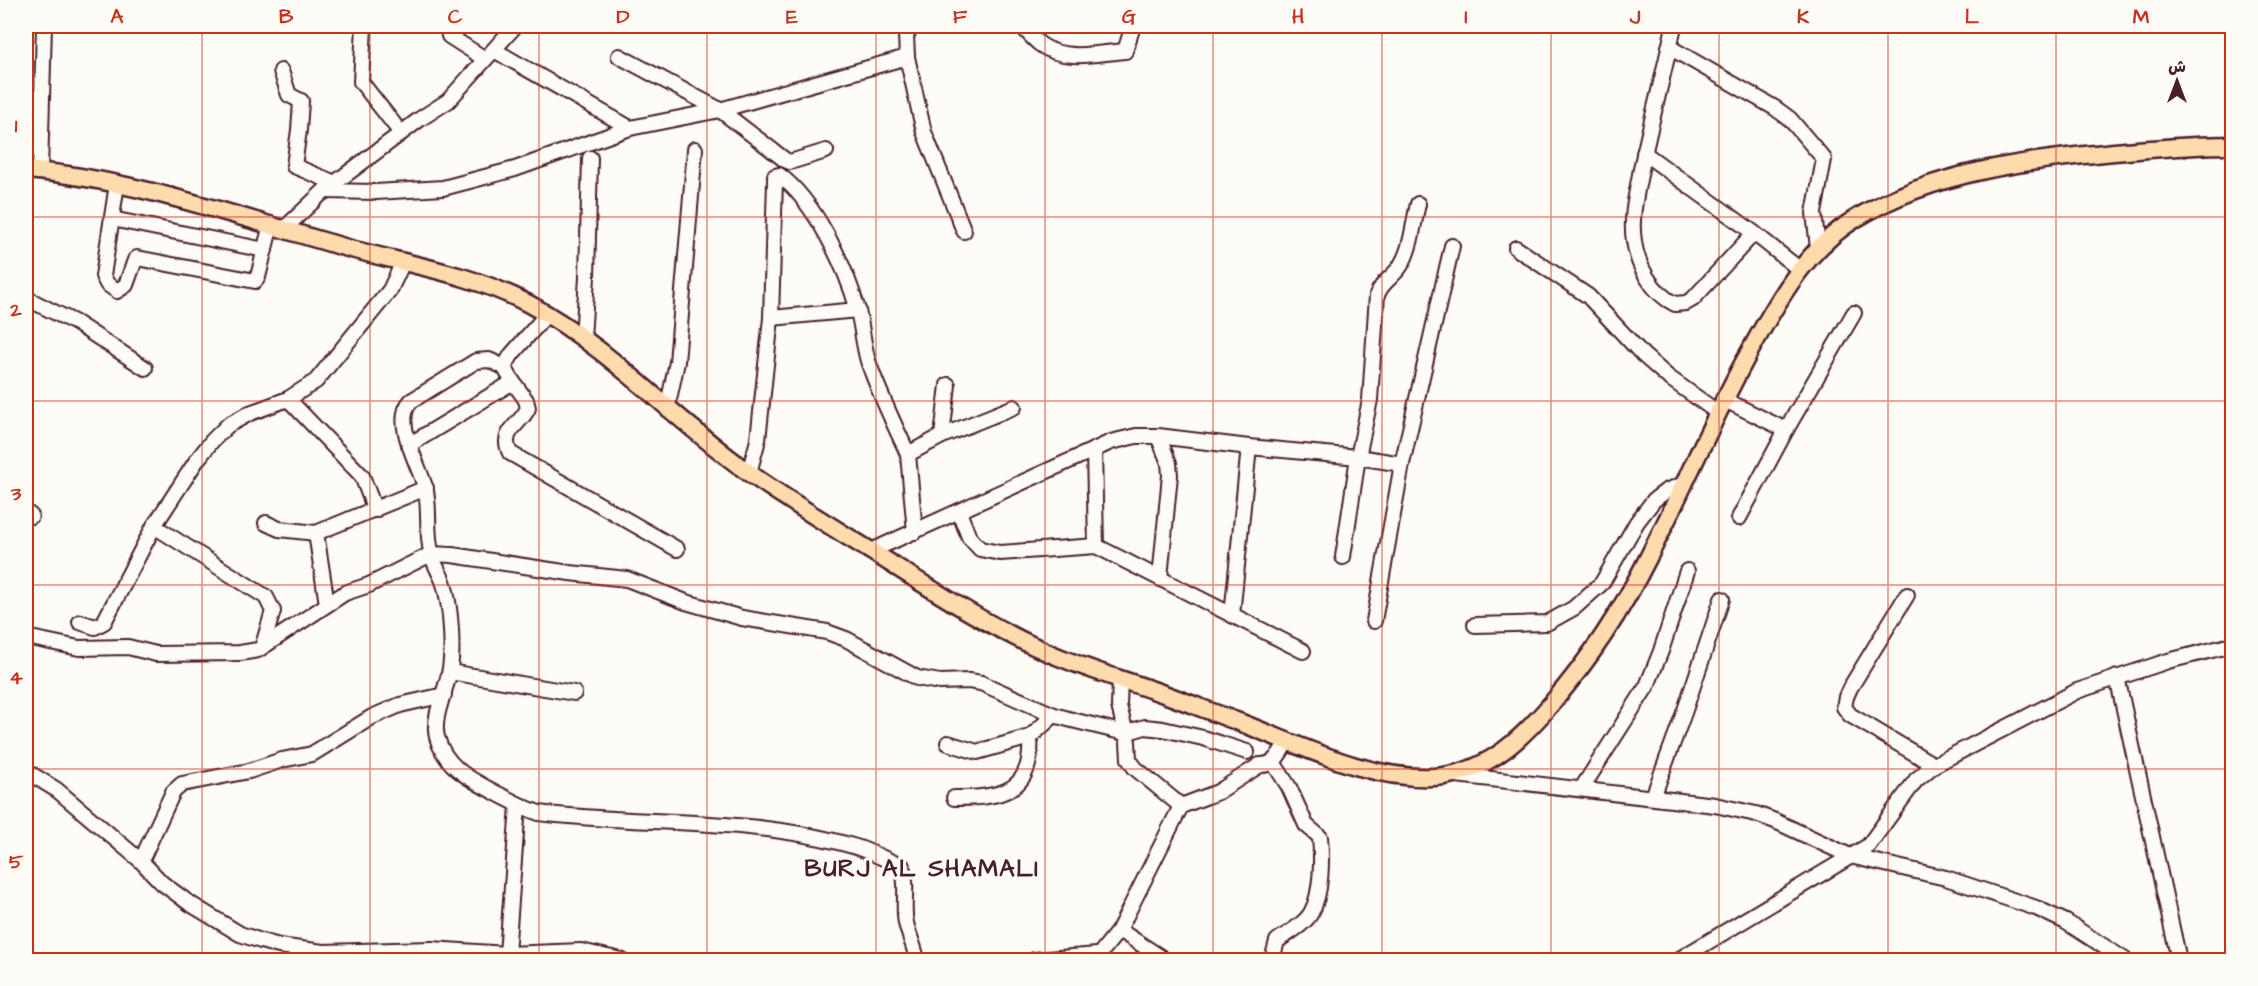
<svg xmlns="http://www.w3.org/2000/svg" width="2258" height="986" viewBox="0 0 2258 986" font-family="'Architects Daughter','Playpen Sans Arabic',sans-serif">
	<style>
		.green { fill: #9cd9a1; stroke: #737c66; stroke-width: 1.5 }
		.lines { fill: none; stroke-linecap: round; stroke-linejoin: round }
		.minor-casing { stroke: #4a1f2b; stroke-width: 18 }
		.major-casing { stroke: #4a1f2b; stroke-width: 21 }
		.minor { stroke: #fdfcf7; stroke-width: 14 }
		.major { stroke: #fddbac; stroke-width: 16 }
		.grid { fill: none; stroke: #c8321e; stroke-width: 1.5; stroke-opacity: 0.55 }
		.labels { text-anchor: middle; stroke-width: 6; stroke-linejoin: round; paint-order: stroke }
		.district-label { font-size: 24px; font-weight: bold; letter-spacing: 1.5px; fill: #4a1f2b; stroke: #fdfcf7 }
		.neatline { fill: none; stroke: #c8321e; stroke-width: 2 }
		.grid-label { font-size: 20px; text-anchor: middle; font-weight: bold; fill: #c8321e }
	</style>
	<rect width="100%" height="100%" fill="#fdfcf7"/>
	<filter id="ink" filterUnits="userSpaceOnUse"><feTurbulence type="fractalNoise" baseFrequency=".0167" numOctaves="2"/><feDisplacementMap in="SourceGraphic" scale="12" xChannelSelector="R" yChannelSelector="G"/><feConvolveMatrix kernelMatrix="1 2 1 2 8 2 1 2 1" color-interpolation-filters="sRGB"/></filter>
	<g filter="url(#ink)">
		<path class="green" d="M455 957 454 960H376V959Z"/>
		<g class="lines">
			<defs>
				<g id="minor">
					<path d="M364 26 361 82 401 133"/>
					<path d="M447 26 449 36 485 59"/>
					<path d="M913 26 906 35 907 57 924 132 964 231"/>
					<path d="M1021 26C1028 32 1034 40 1041 45 1065 62 1098 53 1125 51L1133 26"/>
					<path d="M1674 26C1664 73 1651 121 1641 169 1637 192 1630 217 1634 241 1637 265 1652 293 1675 304L1686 303 1693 299 1754 233"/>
					<path d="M1669 47 1775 108 1790 119 1824 159 1814 213 1818 248"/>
					<path d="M494 50 630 128"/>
					<path d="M619 56 720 110 785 160 790 162 826 151"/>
					<path d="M281 71 289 95 301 101 299 130 294 166 335 183"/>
					<path d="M1644 153 1754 233 1799 269"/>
					<path d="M40 171 44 26"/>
					<path d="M117 184 103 276 107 284 117 291 126 285 135 260 137 258 255 281 258 277 271 224"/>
					<path d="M324 191 376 192 443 188 515 169 630 128 720 110 907 57"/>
					<path d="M112 219 265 250"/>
					<path d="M285 228 324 191 420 119 448 101 515 26"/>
					<path d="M1516 248 1588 296 1643 355 1668 377 1717 412"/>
					<path d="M26 298 76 323 145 368"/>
					<path d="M771 318 858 310"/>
					<path d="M583 338 587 277 590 158"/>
					<path d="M504 367 489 360 476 361 411 401C392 421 419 464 425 487 431 508 425 533 432 555 434 565 441 574 444 584 451 607 454 651 449 674 445 693 432 718 437 737 445 768 472 780 498 794 512 801 524 808 539 813 644 826 753 816 856 847 872 852 886 860 902 866 909 887 902 903 906 923 909 936 915 948 917 960"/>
					<path d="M513 382 526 400 528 408C521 425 499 431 510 453L677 549"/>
					<path d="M288 399 362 476 375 510"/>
					<path d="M1723 399 1786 430"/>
					<path d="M667 409 677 362 695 149"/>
					<path d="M942 436 948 385"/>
					<path d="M1158 436 1169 463 1170 475 1160 578"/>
					<path d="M409 445 513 382 504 367 512 354 547 314"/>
					<path d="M1094 450 1096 546"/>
					<path d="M1402 464 1452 246"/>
					<path d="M749 473 758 440 771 318 775 181V176L779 175C815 201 845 266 857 307 862 325 863 344 868 361 879 393 894 424 908 454"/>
					<path d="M26 512 31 516"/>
					<path d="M959 512 969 537 980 549 1000 553 1096 546 1303 651"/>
					<path d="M1739 518 1786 430 1854 313"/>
					<path d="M266 523 279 529 316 533 426 488"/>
					<path d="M154 526 266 597 273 611 263 645"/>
					<path d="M915 532 908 454 942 436 1014 407"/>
					<path d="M316 533 327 604"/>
					<path d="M871 551 1111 442 1136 436H1158L1249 447 1358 457 1402 464 1374 621"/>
					<path d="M1343 557 1358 457 1370 400 1377 295C1382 281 1394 277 1401 265 1412 247 1413 224 1418 204"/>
					<path d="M1907 595 1850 688 1846 697 1844 707 1850 715 1934 765"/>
					<path d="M1232 615 1249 447"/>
					<path d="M80 622 95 627 104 622 154 526 197 460 212 441 228 425 250 413 288 399 316 381 390 290 403 262"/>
					<path d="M1475 625 1547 623 1574 608 1602 583 1637 522 1654 500 1666 491 1684 484"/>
					<path d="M26 637 79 648 128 647 156 654 240 653 258 650 345 593 369 585 431 554 452 555 570 573 627 579 686 602 742 618 827 632 846 639 917 678 940 682 969 681 981 683 1054 715 1072 720 1125 733 1145 727 1163 729 1203 738 1247 752"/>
					<path d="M450 672 574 693"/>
					<path d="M2117 677 2179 960"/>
					<path d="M1120 680 1119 706 1128 742 1129 759 1135 768 1181 806"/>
					<path d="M948 743 977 752 1030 737 1054 715"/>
					<path d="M26 771 57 790 141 861 162 883 189 903 240 934 261 941 279 946 323 952 431 949 507 954 581 951 621 960"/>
					<path d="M1456 775 1715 805 1756 814 1775 821 1850 856 1946 878 2036 908 2066 922 2125 960"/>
					<path d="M1582 788 1647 686 1661 651 1687 571"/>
					<path d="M1653 797 1685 710 1722 599"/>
					<path d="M954 798C1000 798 1034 793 1030 737"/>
					<path d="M141 861 173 792 182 784 249 771 282 760 312 754 372 717 400 705 444 695"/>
					<path d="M1119 930 1165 960"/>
					<path d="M507 954 518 806"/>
					<path d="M1034 960 1098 955"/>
					<path d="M1095 960 1119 930 1181 806 1218 792 1260 765C1275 766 1280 753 1287 741"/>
					<path d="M1272 960 1277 941C1288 933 1304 925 1311 913 1322 894 1322 858 1320 837L1306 825 1289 787 1273 762"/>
					<path d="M1678 960 1868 846 1916 780 1934 765 2077 691 2168 661 2232 645"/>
				</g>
				<path id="major" d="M26 170C132 179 235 216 337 245 402 264 469 272 529 304 610 347 676 422 752 475 795 505 842 533 887 561 936 592 985 624 1038 648 1078 667 1122 679 1164 694 1189 703 1214 713 1239 722 1299 745 1379 785 1444 776 1491 769 1523 737 1552 703 1590 659 1622 610 1648 558 1685 486 1715 412 1755 342 1781 295 1808 248 1855 219 1935 170 2035 159 2126 151 2161 148 2197 145 2232 145"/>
			</defs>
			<use href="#minor" class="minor-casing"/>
			<use href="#major" class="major-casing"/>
			<use href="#minor" class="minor"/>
			<use href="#major" class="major"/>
		</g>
	</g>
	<path class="grid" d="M202 26V960M370 26V960M539 26V960M707 26V960M876 26V960M1045 26V960M1213 26V960M1382 26V960M1551 26V960M1719 26V960M1888 26V960M2056 26V960M26 217H2232M26 401H2232M26 585H2232M26 769H2232"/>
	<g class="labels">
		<g class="district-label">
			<text x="922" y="876">BURJ AL SHAMALI</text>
		</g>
	</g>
	<rect width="2258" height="986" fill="none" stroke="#fdfcf7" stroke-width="66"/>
	<g transform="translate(2177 81)" stroke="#fdfcf7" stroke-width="4.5" paint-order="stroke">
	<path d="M0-4.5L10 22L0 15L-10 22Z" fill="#4a1f2b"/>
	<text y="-9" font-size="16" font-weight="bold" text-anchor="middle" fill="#4a1f2b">ش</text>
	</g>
	<rect x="33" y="33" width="2192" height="920" class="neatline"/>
	<g class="grid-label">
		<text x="117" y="23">A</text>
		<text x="286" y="23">B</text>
		<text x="455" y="23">C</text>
		<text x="623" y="23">D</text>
		<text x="792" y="23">E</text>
		<text x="960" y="23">F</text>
		<text x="1129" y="23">G</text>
		<text x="1298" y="23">H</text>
		<text x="1466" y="23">I</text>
		<text x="1635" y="23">J</text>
		<text x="1803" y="23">K</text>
		<text x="1972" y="23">L</text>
		<text x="2141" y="23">M</text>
		<text x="16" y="132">1</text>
		<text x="16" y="316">2</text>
		<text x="16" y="500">3</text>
		<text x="16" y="684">4</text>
		<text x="16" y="868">5</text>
	</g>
</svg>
